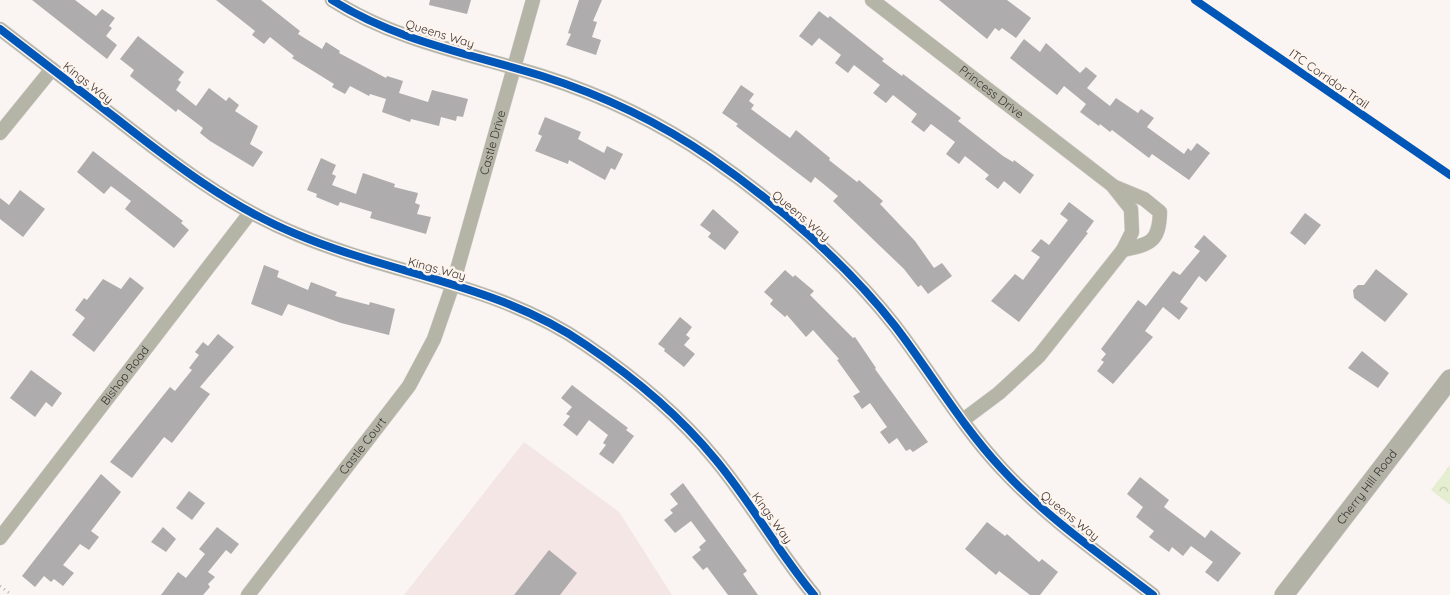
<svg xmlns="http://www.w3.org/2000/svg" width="1450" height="595" viewBox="0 0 1450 595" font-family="Quicksand,sans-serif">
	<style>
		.commercial { fill: #f3e6e5 }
		.forest { fill: url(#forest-crowns) }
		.building { fill: #afacad }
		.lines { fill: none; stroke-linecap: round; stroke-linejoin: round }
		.minor-casing { stroke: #d7d2d0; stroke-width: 15 }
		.secondary-casing { stroke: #d7d2d0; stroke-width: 20 }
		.path { stroke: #b6b4ac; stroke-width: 3; stroke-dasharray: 1 4; stroke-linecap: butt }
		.minor { stroke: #b4b4a7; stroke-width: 14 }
		.secondary { stroke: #b3b2a6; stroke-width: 19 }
		.cycleway-casing { stroke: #fef4ee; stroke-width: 11 }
		.cycleway { stroke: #0057b8; stroke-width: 8 }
		.labels { text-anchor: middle; stroke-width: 5; stroke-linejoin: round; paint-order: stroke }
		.street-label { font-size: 12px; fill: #3a3330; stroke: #fef4ee }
	</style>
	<defs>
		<pattern id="forest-crowns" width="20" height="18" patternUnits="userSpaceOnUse" patternTransform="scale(1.25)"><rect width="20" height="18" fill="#e6eed1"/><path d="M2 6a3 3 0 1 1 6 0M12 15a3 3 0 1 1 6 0" fill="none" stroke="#c6cdb4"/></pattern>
	</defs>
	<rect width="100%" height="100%" fill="#faf5f2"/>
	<path class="commercial" d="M524 442 619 512 672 595H404Z"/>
	<path class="forest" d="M1450 465V505L1431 490Z"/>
	<g class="building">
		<path d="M32 0H75L96 16 102 9 115 18 109 26 112 28 106 36 117 45 107 59Z"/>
		<path d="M216 0H261L300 31 298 34 322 49 326 42 340 51 339 53 386 78 387 76 403 81 399 93 428 102 432 90 468 99 463 117 457 116 456 121 441 117 439 126 411 119 410 122 382 112 386 99 370 94 369 96 350 86 345 94 332 87 334 84 292 58 294 56 270 37 264 44 252 35 255 31Z"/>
		<path d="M430 0H471L467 14 429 5Z"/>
		<path d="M579 0H602L593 21 597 22 592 37 601 40 596 55 566 45 571 34 568 33Z"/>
		<path d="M939 0H1007L1031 18 1016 38 1002 28 999 31 995 28 987 39Z"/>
		<path d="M819 11 828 18 830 16 884 59 882 61 902 76 903 74 961 118 958 121 1003 156 1013 162 1014 160 1034 175 1020 194 1004 181 998 189 985 179 989 175 965 156 959 164 946 154 955 142 931 124 924 132 911 122 917 114 893 95 886 103 873 93 880 85 854 65 848 73 835 63 841 55 819 38 812 46 799 36Z"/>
		<path d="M138 36 184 72 178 80 181 82 176 90 196 106 209 88 226 101 229 97 239 105 235 111 258 126 250 144 263 152 253 167 210 141 200 133 203 128 178 109 176 112 130 76 134 70 120 59Z"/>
		<path d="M1024 39 1040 52 1046 43 1080 73 1086 67 1097 76 1087 88 1110 106 1116 98 1138 113 1141 109 1154 118 1147 127 1184 154 1188 148 1191 151 1197 143 1210 153 1189 180 1152 154 1149 158 1112 130 1110 132 1100 124 1099 126 1080 112 1086 104 1064 86 1057 95 1010 58Z"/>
		<path d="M741 85 754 94 749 101 754 105 751 109 790 138 796 130 830 158 829 160 857 182 859 180 883 201 880 204 915 241 934 268 942 263 952 276 928 294 921 285 918 287 904 269 833 201 838 196 815 177 811 183 736 126 738 124 722 113Z"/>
		<path d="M545 117 581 132 578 139 604 153 607 146 623 154 615 170 611 168 605 180 569 160 568 164 535 151 542 136 538 134Z"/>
		<path d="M93 151 183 221 181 223 189 230 174 248 125 209 131 201 111 186 104 194 77 172Z"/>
		<path d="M321 158 336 165 332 174 336 176 332 185 356 194 363 173 395 184 394 187 418 193 415 203 420 205 417 214 431 217 426 234 370 218 372 212 340 202 338 206 316 197 317 194 307 190Z"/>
		<path d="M20 190 45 209 23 237 0 219V198L9 205Z"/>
		<path d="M1069 202 1094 221 1086 232 1088 233 1019 322 991 301 1015 274 1023 280 1040 257 1031 251 1041 239 1049 245 1068 220 1060 214Z"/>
		<path d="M713 209 739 232 725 250 708 237 711 233 700 225Z"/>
		<path d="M1305 213 1321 225 1305 245 1290 233Z"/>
		<path d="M1204 235 1227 256 1206 282 1199 276 1180 302 1188 308 1179 320 1163 307 1145 331 1153 337 1113 384 1097 371 1104 362 1101 360 1106 354 1101 349 1138 300 1146 306 1173 271 1180 275 1200 251 1194 247Z"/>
		<path d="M264 265 279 271 277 277 308 290 311 282 337 292 335 296 369 305 370 302 395 309 389 335 341 323 288 304 282 316 251 304Z"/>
		<path d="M1376 269 1408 294 1385 322 1354 298 1353 290 1358 285H1364Z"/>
		<path d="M785 270 793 277 795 275 814 291 810 295 853 338 855 337 876 368 875 369 928 442 913 452 910 449 906 451 897 438 889 444 880 432 887 427 870 403 862 409 853 396 860 392 837 360 839 359 813 330 806 337 787 315 785 317 770 304 773 300 764 292Z"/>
		<path d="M130 277 144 288 94 352 72 335 85 318 75 310 84 298 87 300 103 279 121 289Z"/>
		<path d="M680 317 692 327 686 335 690 338 684 345 695 354 684 367 664 351 665 349 658 344Z"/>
		<path d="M218 334 234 347 200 387 210 394 172 443 164 437 132 478 110 462 170 387 175 391 192 370 189 368 199 355 195 352 203 342 208 346Z"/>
		<path d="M1362 351 1389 373 1378 388 1348 368Z"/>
		<path d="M31 370 62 393 52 407 46 402 35 417 10 398Z"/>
		<path d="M572 385 628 428 626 430 634 436 613 464 599 454 606 445 603 443 608 435 589 420 577 436 563 425 570 416 566 414 572 407 561 398Z"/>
		<path d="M101 474 121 492 91 531 99 537 89 550 80 544 63 565 74 573 63 586 54 579 51 582 44 576 35 587 22 576Z"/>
		<path d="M1140 477 1169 500 1164 507 1205 538 1211 530 1241 553 1218 582 1205 572 1213 562 1191 546 1183 556 1172 547 1169 552 1149 537 1154 531 1136 517 1143 507 1127 494Z"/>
		<path d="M683 483 747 571 743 574 758 595H728L707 567 703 570 692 557 701 550 699 547 706 541 691 521 675 533 664 520 673 513 670 510 678 504 670 494Z"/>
		<path d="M189 491 205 503 192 520 176 508Z"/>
		<path d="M987 522 1005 536 1007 534 1039 562 1042 559 1058 572 1040 595H1030L999 571 996 575 965 549Z"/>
		<path d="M163 527 176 539 166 552 151 542Z"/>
		<path d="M217 527 239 544 231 554 226 550 208 572 215 577 208 584 210 587 203 595H161L178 572 186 578 205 554 199 549Z"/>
		<path d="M549 550 577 573 560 595H514Z"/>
	</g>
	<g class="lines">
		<defs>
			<g id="minor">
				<path d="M332 0C396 41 471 54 542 76 602 95 659 122 711 158 776 203 846 263 895 326 931 373 961 425 1001 468 1046 517 1101 555 1153 595"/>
				<path id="s1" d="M872 0 1112 185 1131 209 1132 232 1123 250 1039 356 999 393 963 420"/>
				<path d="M0 29C39 59 78 89 117 119 173 163 230 207 296 234 393 275 498 284 586 345 633 377 679 415 715 459 751 502 778 552 814 595"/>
				<path d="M0 133 52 69"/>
				<path d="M1115 187 1144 199 1160 212C1159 242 1151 244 1123 250"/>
				<path id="s2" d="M0 538 250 213"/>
				<path id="s3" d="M248 595 409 386 434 339 453 284 533 0"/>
			</g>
			<g id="secondary">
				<path id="s4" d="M1284 595 1450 379"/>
			</g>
		</defs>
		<use href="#minor" class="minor-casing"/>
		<use href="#secondary" class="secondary-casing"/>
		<path class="path" d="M0 586 12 595"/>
		<use href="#minor" class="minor"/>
		<use href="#secondary" class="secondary"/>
		<defs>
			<g id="cycleway">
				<path d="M332 0C396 41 471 54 542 76 602 95 659 122 711 158 776 203 846 263 895 326 931 373 961 425 1001 468 1046 517 1101 555 1153 595"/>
				<path d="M1195 0 1450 175"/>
				<path d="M0 29C39 59 78 89 117 119 173 163 230 207 296 234 393 275 498 284 586 345 633 377 679 415 715 459 751 502 778 552 814 595"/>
			</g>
		</defs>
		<use href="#cycleway" class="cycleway-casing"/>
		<use href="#cycleway" class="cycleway"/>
	</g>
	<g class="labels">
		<g class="street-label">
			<text transform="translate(440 34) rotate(17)" y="4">Queens Way</text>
			<text transform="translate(1329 79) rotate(35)" y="4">ITC Corridor Trail</text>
			<text transform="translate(88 83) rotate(38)" y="4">Kings Way</text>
			<text dy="4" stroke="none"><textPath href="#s1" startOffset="151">Princess Drive</textPath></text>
			<text dy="4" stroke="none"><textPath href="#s3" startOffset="522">Castle Drive</textPath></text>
			<text transform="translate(801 216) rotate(40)" y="4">Queens Way</text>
			<text transform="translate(437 269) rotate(15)" y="4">Kings Way</text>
			<text dy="4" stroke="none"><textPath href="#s2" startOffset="205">Bishop Road</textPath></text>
			<text dy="4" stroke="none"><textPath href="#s3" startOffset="188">Castle Court</textPath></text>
			<text dy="4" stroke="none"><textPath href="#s4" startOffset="136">Cherry Hill Road</textPath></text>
			<text transform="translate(1070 516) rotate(39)" y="4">Queens Way</text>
			<text transform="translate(772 518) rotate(54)" y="4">Kings Way</text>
		</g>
	</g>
</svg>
